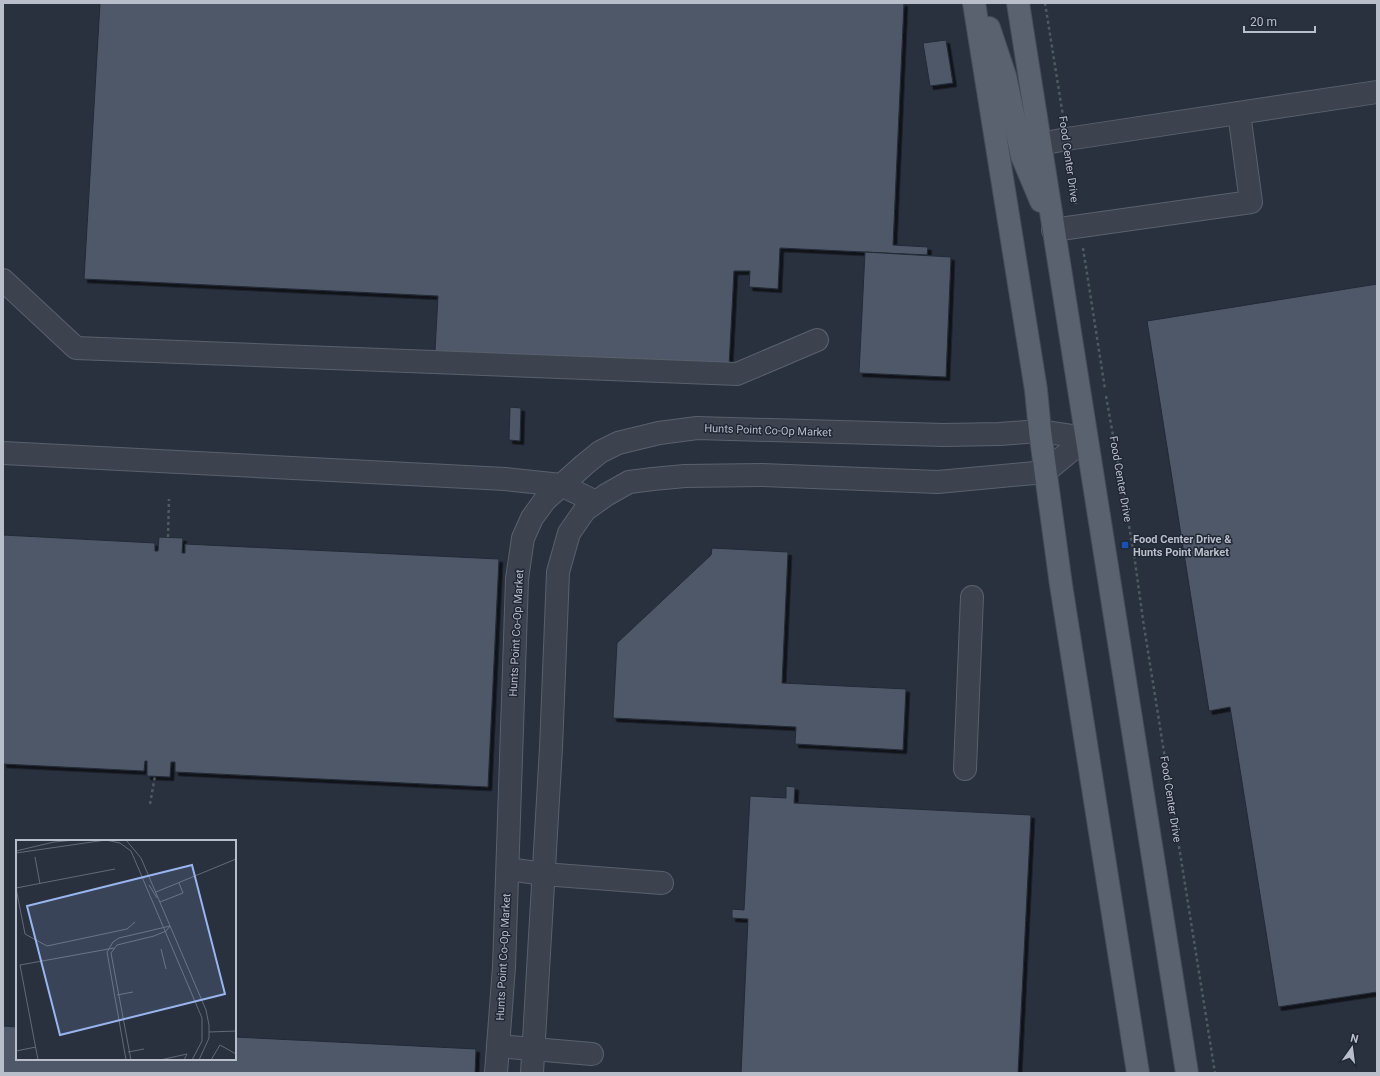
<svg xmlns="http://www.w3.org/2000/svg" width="1380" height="1076" viewBox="0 0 1380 1076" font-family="Roboto,sans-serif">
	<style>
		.building { fill: #4f5868; stroke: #232a37; filter: url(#shadow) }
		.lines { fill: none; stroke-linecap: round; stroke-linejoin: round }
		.minor-casing { stroke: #5a616d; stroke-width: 24 }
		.major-casing { stroke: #464c59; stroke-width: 24 }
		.path { stroke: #4b5b5f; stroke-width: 2.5; stroke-dasharray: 3 3; stroke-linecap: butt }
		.minor { stroke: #3c434f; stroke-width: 22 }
		.major { stroke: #5b626f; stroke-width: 22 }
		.transit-dot { fill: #1a4fb4; stroke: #212835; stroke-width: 1.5 }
		.labels { text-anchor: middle; stroke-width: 3; stroke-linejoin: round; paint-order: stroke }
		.street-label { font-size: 11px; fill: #b9bfca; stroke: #212835 }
		.poi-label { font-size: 11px; font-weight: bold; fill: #b9bfca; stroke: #212835; text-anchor: start }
		.inset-road { fill: none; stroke: #636a77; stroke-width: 1 }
		.view { fill: #99b5ef; fill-opacity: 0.15; stroke: #99b5ef; stroke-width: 2 }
		.inset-edge { fill: none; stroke: #b9bfca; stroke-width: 2 }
	</style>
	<defs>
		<filter id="shadow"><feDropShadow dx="3.5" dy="3.5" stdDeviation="0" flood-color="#0009"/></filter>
	</defs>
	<rect width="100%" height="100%" fill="#29313f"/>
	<g class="building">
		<path d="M100 3H904L893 245 928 247 927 255 780 248 778 289 749 287 750 271H734L729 366 435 351 438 296 84 279Z"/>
		<path d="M946 40 953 83 930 86 923 43Z"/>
		<path d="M865 252 951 257 946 377 859 373Z"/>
		<path d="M1377 284V992L1278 1007 1230 707 1209 711 1147 321Z"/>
		<path d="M510 407 521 408 520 441 509 440Z"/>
		<path d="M3 535 155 543V551H158L159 537 183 538 182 553H185V544L499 559 488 787 175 772V762H171L170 777 147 776V761H145L144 771 3 764Z"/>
		<path d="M712 548 788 552 782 683 906 689 903 750 795 744 796 727 613 718 617 643 711 555Z"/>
		<path d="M786 786 795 787 794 803 1031 815 1018 1073H741L748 919 732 918V909L744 910 750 796 786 798Z"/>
		<path d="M3 1026 17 1027V1059H235V1037L476 1049 475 1073H3Z"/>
	</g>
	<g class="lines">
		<defs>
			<g id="minor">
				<path d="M1040 144 1067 139 1377 92"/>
				<path d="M1053 230 1251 202 1239 113"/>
				<path d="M3 280 76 348 737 374 817 340"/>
				<path d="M3 453 505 479 561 485 596 502"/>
				<path d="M965 769 972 597"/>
				<path d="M508 869 543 874 662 883"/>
				<path d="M498 1046 592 1054"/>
				<path d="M496 1073 504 967 517 579 523 538 532 518 545 500 584 465 600 452 618 443 659 433 697 428 944 435 999 434 1040 431 1086 438"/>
				<path d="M532 1073 551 748 558 572 569 533 585 510 606 495 629 482 653 479 685 476 762 475 938 482 1045 472 1086 438"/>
			</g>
			<g id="major">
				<path d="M974 3 1036 390 1040 431 1061 585 1138 1073"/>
				<path d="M1018 3 1187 1073"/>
				<path d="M989 28 1005 76 1022 156 1041 201"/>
			</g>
		</defs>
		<use href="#minor" class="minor-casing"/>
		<use href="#major" class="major-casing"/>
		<g class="path">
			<path d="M1045 3 1063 116"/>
			<path d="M1070 161 1076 204"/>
			<path d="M1083 248 1105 389"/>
			<path d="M1106 396 1134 554 1143 620 1215 1073"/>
			<path d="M168 537 169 499"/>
			<path d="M150 804 155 776"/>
		</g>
		<use href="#minor" class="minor"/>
		<use href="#major" class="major"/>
	</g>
	<rect class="transit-dot" x="1121" y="541" width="8" height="8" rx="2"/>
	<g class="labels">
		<g class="street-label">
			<text transform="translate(1069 159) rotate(82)" y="4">Food Center Drive</text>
			<text transform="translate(768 430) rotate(2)" y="4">Hunts Point Co-Op Market</text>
			<text transform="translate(1121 479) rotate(80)" y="4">Food Center Drive</text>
			<text transform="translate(516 633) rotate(-87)" y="4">Hunts Point Co-Op Market</text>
			<text transform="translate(1171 799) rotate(81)" y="4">Food Center Drive</text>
			<text transform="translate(503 957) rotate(-87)" y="4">Hunts Point Co-Op Market</text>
		</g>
		<g class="poi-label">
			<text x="1133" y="543">Food Center Drive &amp;<tspan x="1133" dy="13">Hunts Point Market</tspan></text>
		</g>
	</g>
	<g transform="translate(16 840)">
		<rect width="220" height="220" fill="#29313f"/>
		<path class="inset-road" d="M110 0 125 18 190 170 193 185V198L183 220M0 11 38 2 59 0M0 13 90 0 104 3 115 11 186 178V201L176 220M19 17 24 44M99 29 0 48 9 94 31 106 111 89 119 82M133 45 141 58M140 52 220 19M144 62 167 53 163 43M145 109 150 129M101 155 117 152M193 192 220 191M0 211 20 207M112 212 128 209M22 220 4 125 98 108M110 220 91 112 97 102 103 98 154 86M115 220 95 113 101 105 138 96 150 91 154 86M144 220 171 214 168 220M195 220 204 205 220 214"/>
		<path class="view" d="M176 25 209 154 44 195 11 66Z"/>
		<rect width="220" height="220" class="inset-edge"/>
	</g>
	<rect width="1380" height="1076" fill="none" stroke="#b9bfca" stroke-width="8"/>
	<g transform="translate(1352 1048) rotate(14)" stroke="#212835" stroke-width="3" paint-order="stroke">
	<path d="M0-3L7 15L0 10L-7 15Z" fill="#b9bfca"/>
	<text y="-6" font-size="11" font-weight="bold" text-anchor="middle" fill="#b9bfca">N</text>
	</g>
	<path d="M1244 26v6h71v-6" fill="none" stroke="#b9bfca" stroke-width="2"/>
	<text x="1250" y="26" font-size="12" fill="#b9bfca" stroke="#212835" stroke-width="3" paint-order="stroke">20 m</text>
</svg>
